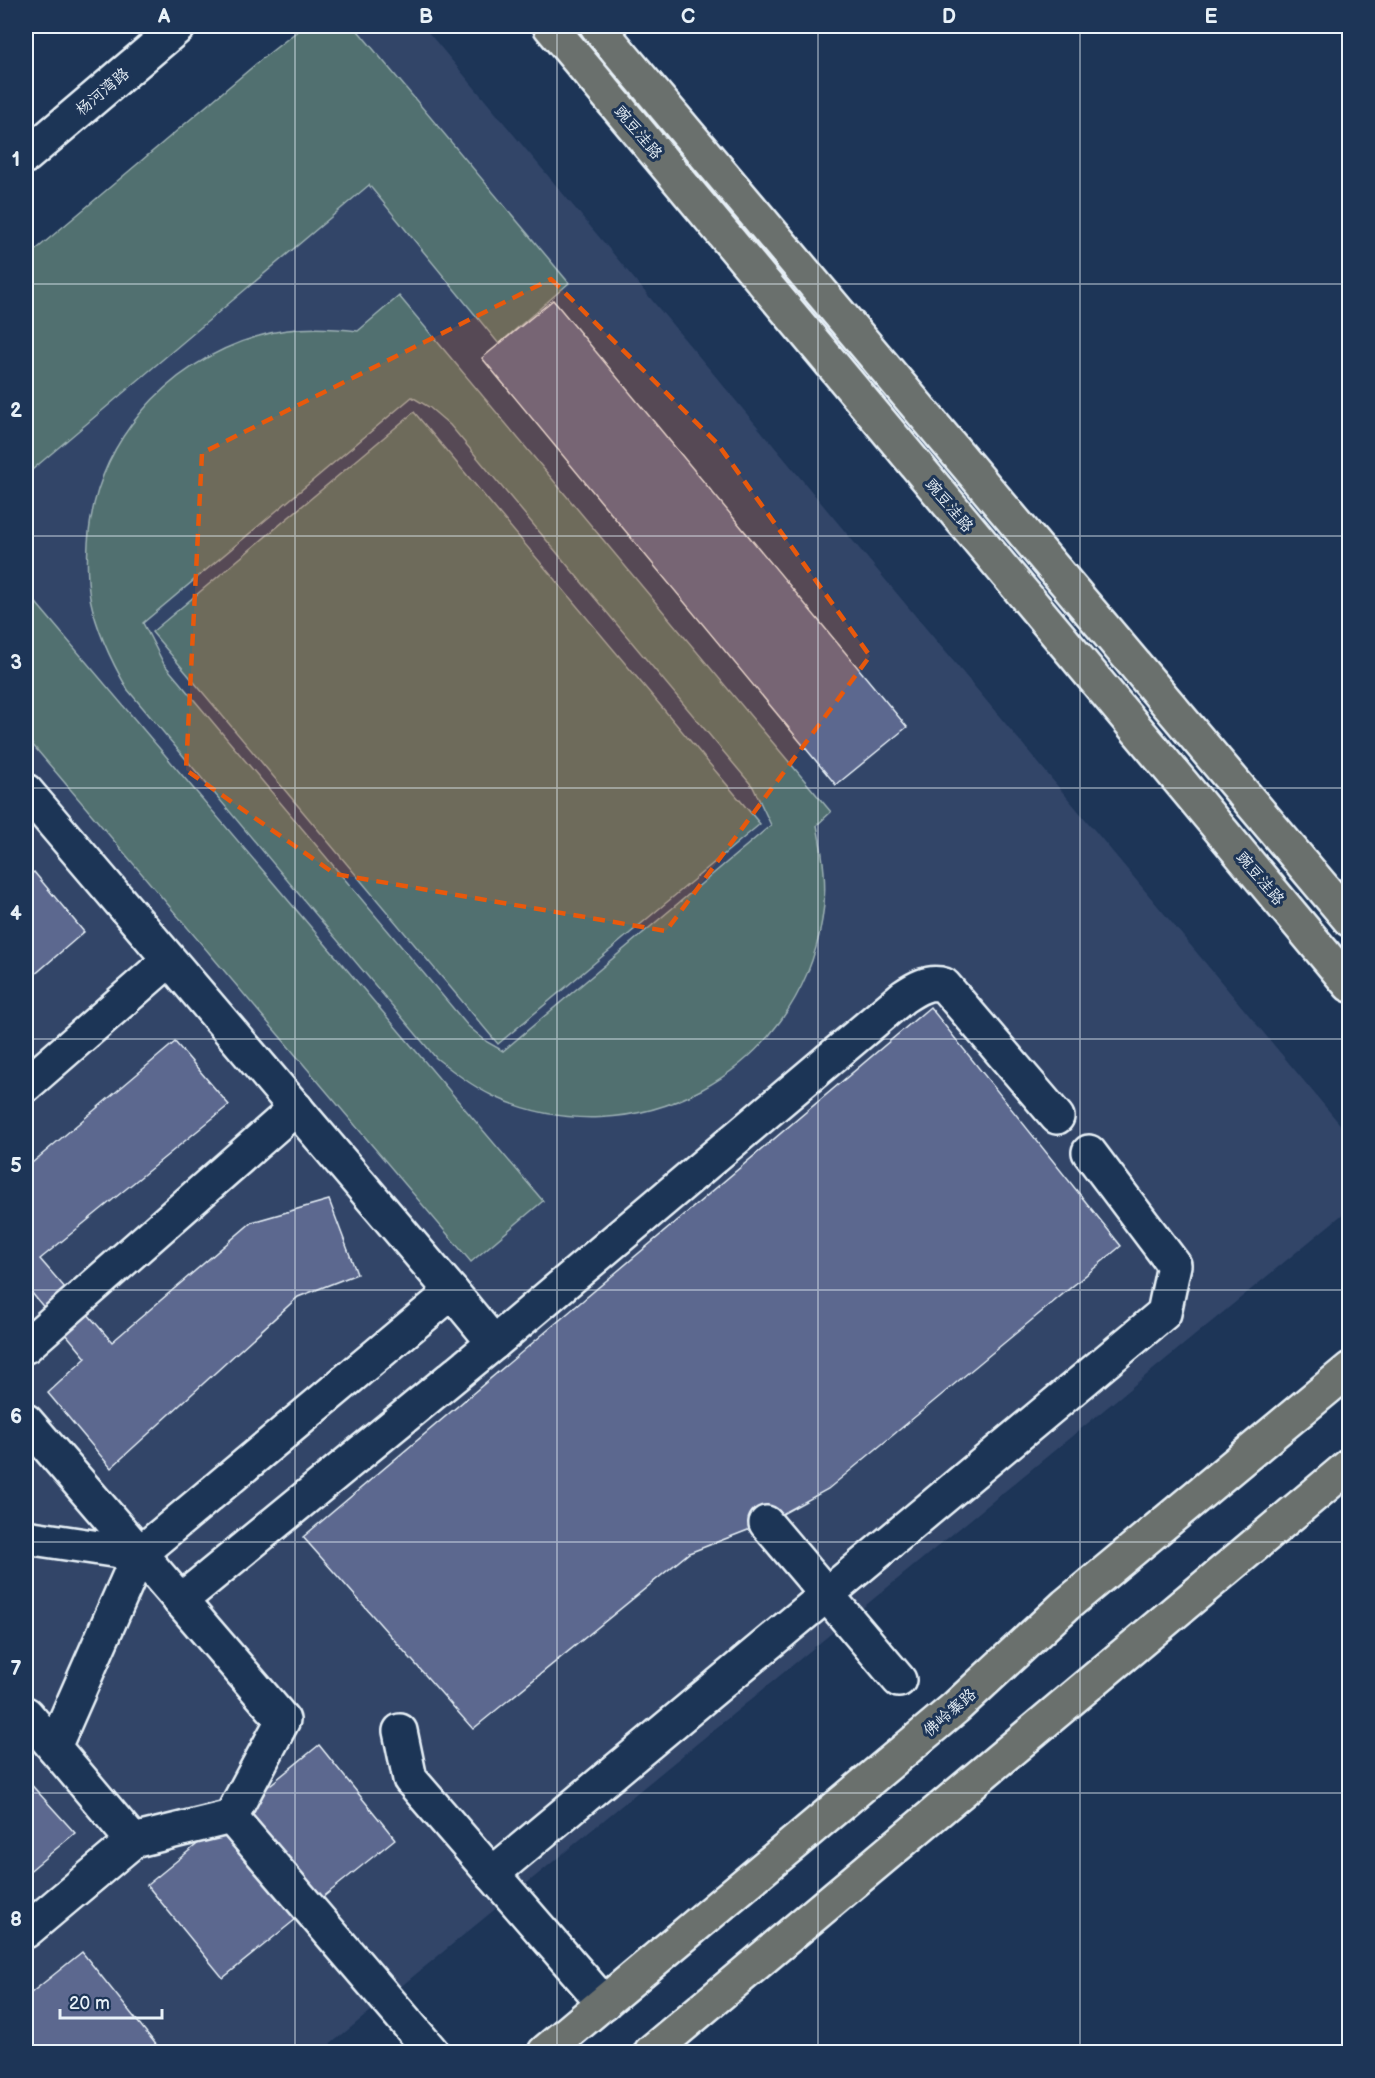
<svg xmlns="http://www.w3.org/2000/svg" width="1375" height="2078" viewBox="0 0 1375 2078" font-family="'Balsamiq Sans','LXGW WenKai TC',sans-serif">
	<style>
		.built { fill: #304468 }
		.green { fill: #51706f; stroke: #9cb0b4; stroke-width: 1.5; fill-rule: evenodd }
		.building { fill: #5b678f; stroke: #e8f1f8; stroke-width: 1.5 }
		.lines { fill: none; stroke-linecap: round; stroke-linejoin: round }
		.minor-casing { stroke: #e8f1f8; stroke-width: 38 }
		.major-casing { stroke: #e8f1f8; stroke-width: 38 }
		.minor { stroke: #1d3557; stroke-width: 33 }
		.major { stroke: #6b706d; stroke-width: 33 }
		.marked { fill: #e8590c; fill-opacity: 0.2; stroke: #e8590c; stroke-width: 4.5; stroke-dasharray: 12 8; stroke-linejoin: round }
		.grid { fill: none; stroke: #e8f1f8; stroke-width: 1.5; stroke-opacity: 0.55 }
		.labels { text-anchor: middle; stroke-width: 6; stroke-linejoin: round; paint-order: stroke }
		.street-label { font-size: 16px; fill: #e8f1f8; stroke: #1d3557 }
		.neatline { fill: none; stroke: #e8f1f8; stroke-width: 2 }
		.grid-label { font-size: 20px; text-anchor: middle; font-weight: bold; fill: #e8f1f8 }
	</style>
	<rect width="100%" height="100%" fill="#1d3557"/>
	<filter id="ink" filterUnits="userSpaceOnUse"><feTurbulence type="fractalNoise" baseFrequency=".0167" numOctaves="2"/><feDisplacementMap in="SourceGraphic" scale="12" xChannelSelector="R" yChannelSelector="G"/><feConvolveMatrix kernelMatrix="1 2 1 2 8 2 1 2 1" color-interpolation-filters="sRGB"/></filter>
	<g filter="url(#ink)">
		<path class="built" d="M306 26H423L1349 1135V1209L321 2052H26V260Z"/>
		<g class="green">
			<path d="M304 26H354L569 283 499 344 369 185 26 475V258L263 58Z"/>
			<path d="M399 296 831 812 817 825C823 856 828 888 822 920 798 1073 634 1161 493 1096 472 1086 454 1072 436 1058L128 690C111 661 97 632 90 598 87 580 87 561 88 543 95 444 165 363 259 336 291 326 325 327 358 331ZM412 397 429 407 450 425 753 787 771 825 503 1051 487 1042 468 1026 164 664 143 623Z"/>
			<path d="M414 412 760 824 498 1044 152 632Z"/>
			<path d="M26 591 543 1201 471 1262 26 737Z"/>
		</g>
		<g class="building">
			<path d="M553 300 907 727 836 785 482 358Z"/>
			<path d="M34 872 84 932 26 982V878Z"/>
			<path d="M930 1007 1121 1246 828 1489 766 1523 689 1553 473 1729 303 1537Z"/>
			<path d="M175 1042 229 1105 40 1259 112 1342 252 1222 329 1200 357 1274 298 1297 111 1468 48 1393 86 1358 26 1286V1168Z"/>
			<path d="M319 1745 395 1839 223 1978 147 1885Z"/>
			<path d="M26 1779 75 1833 26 1874Z"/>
			<path d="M82 1952 162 2052H26V1997Z"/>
		</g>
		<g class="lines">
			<defs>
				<g id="minor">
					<path d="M26 156 179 26"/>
					<path d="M26 791 452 1292 139 1554 54 1747"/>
					<path d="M26 1085 169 960"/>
					<path d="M452 1292 494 1343"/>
					<path d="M26 1346 296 1108"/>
					<path d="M26 1421 283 1720 231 1817 133 1841 26 1714"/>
					<path d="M766 1523 899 1680"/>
					<path d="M26 1537 139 1554"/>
					<path d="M180 1601 494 1343 903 997C915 989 929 980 944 985L1057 1117"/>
					<path d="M400 1731 410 1779 604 2003"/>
					<path d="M231 1817 432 2052"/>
					<path d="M492 1874 1164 1313 1174 1265 1089 1152"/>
					<path d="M26 1931 133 1841"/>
				</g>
				<g id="major">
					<path d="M550 26 1350 985"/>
					<path d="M597 26 1350 920"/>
					<path d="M545 2052 955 1708 1066 1605 1350 1369"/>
					<path d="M651 2052 1350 1465"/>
				</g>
			</defs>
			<use href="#minor" class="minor-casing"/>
			<use href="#major" class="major-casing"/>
			<use href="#minor" class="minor"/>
			<use href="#major" class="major"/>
		</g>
	</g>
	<path class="marked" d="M551 279 717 443 870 656 666 931 335 874 186 770 202 453Z"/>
	<path class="grid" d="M295 26V2052M557 26V2052M818 26V2052M1080 26V2052M26 284H1350M26 536H1350M26 788H1350M26 1039H1350M26 1290H1350M26 1542H1350M26 1793H1350"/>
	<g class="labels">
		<g class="street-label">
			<text transform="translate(102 91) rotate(-40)" y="6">杨河湾路</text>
			<text transform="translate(639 132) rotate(50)" y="6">豌豆洼路</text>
			<text transform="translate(950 505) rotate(50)" y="6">豌豆洼路</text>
			<text transform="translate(1261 878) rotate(50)" y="6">豌豆洼路</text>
			<text transform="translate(949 1712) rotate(-41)" y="6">佛岭寨路</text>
		</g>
	</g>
	<rect width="1375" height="2078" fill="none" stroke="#1d3557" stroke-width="66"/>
	<path d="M60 2009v9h102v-9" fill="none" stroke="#e8f1f8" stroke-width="3"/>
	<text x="69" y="2009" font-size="18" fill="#e8f1f8" stroke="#1d3557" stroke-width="4.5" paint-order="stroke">20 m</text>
	<rect x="33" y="33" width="1309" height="2012" class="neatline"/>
	<g class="grid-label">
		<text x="164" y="23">A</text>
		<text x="426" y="23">B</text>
		<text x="688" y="23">C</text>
		<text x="949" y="23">D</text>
		<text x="1211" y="23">E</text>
		<text x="16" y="166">1</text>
		<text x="16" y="417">2</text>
		<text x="16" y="669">3</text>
		<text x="16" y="920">4</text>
		<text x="16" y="1172">5</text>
		<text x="16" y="1423">6</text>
		<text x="16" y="1675">7</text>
		<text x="16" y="1926">8</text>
	</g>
</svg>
